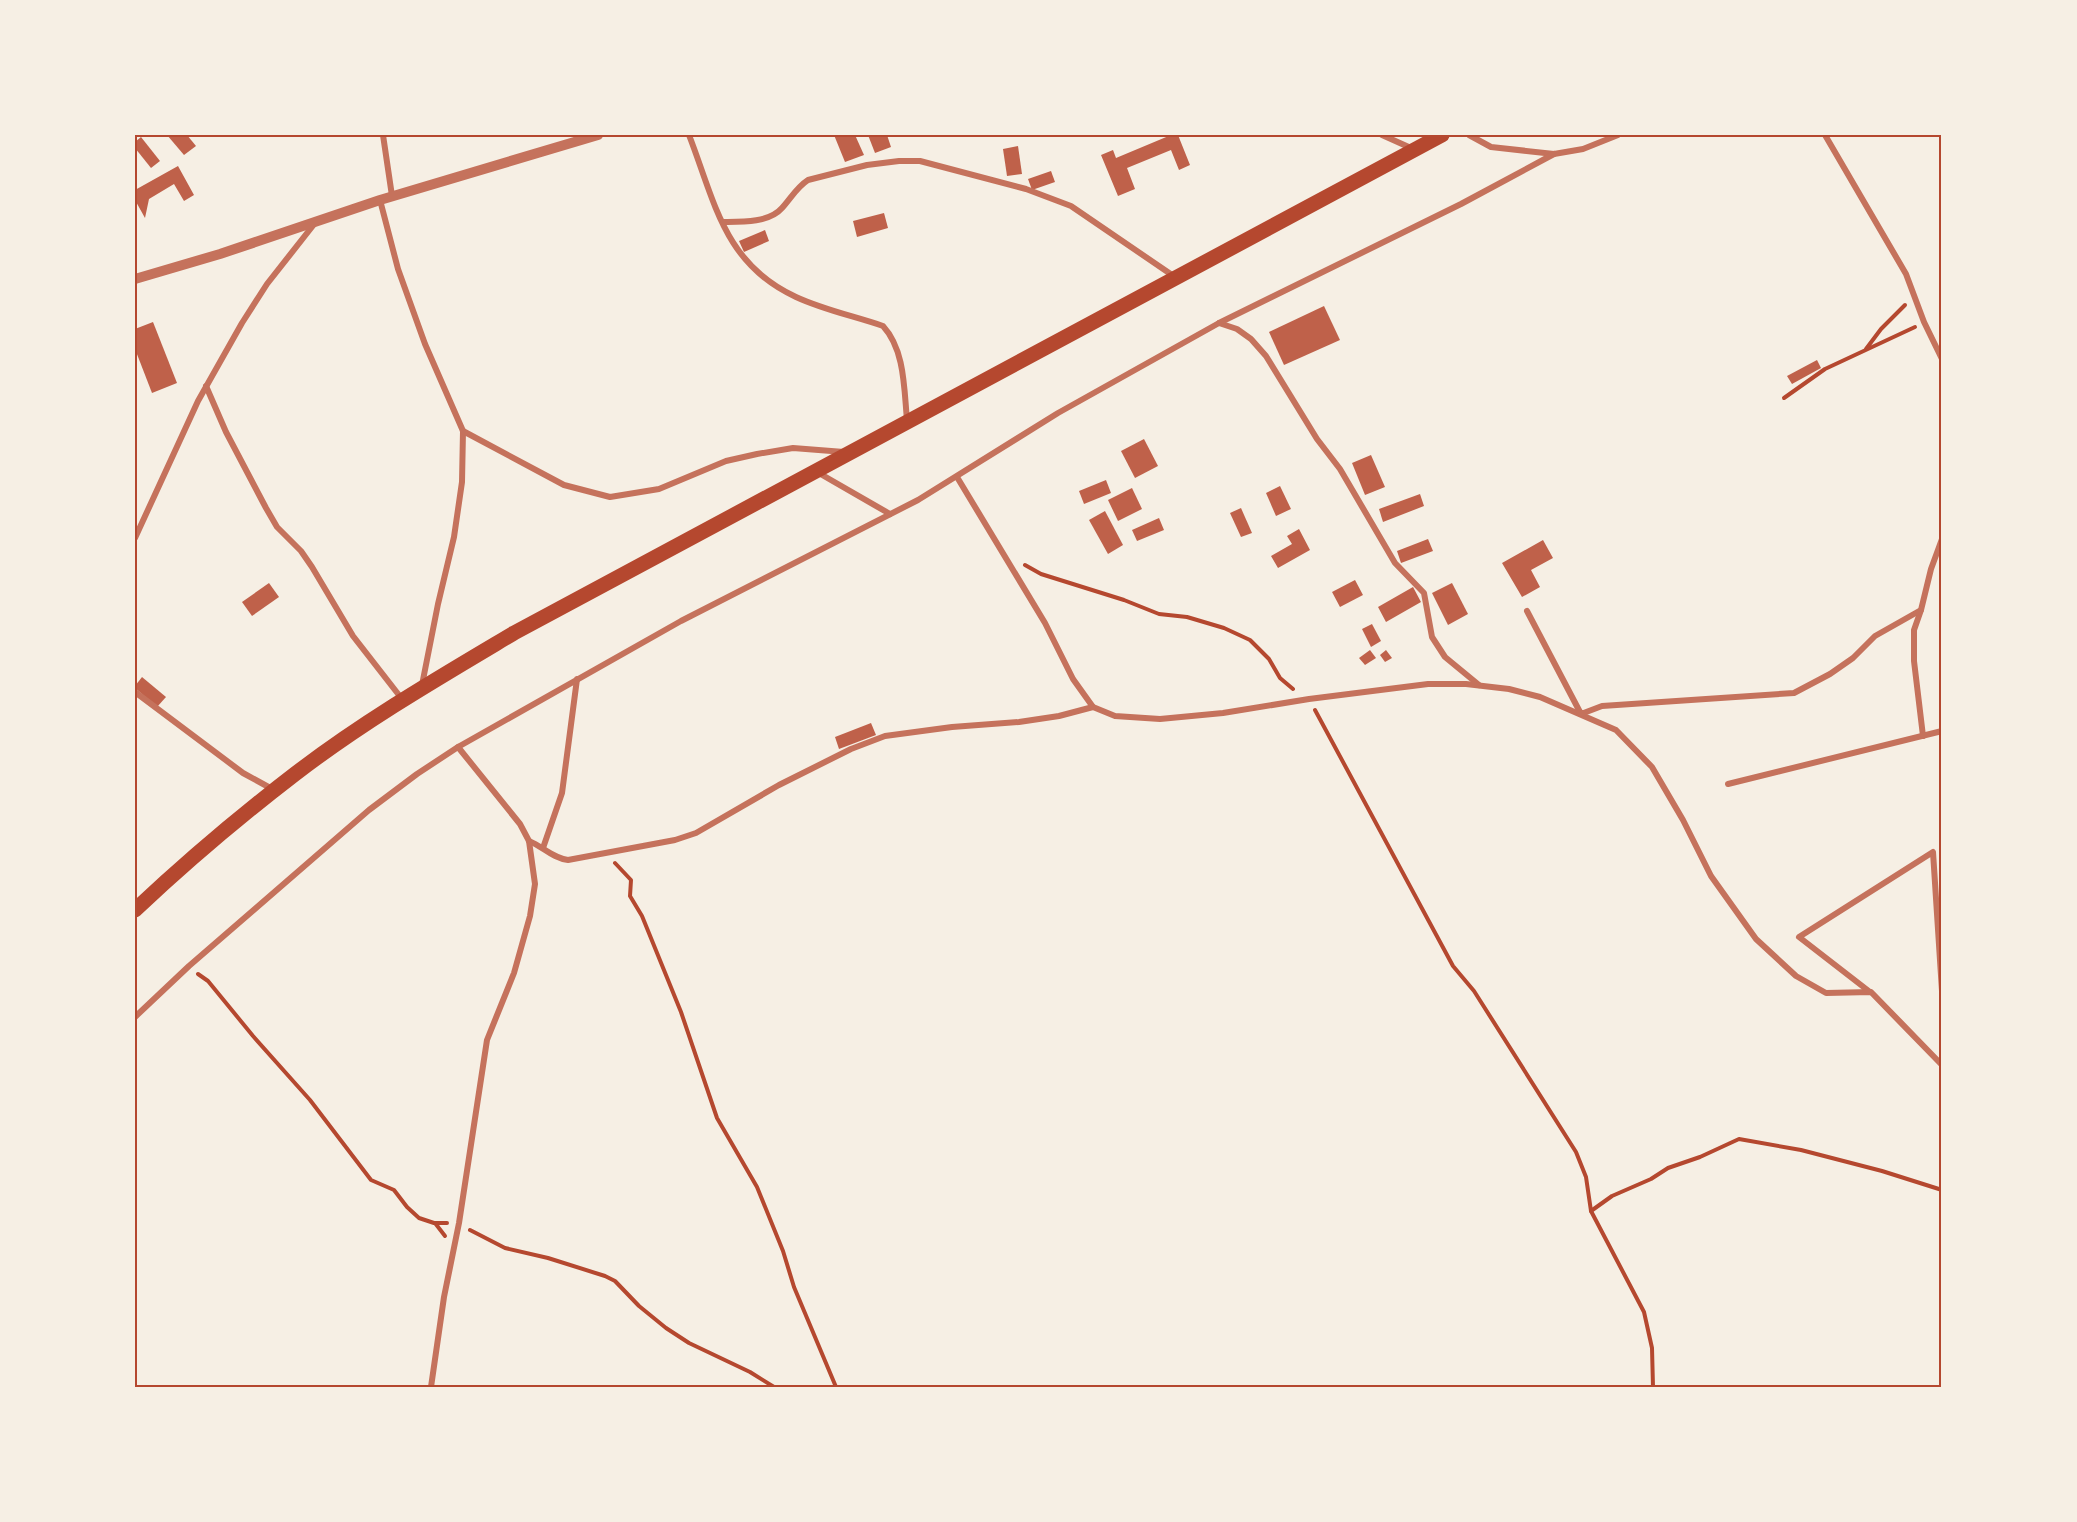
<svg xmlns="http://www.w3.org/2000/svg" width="2077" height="1522" viewBox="0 0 2077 1522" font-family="'Public Sans',sans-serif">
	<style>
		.building { fill: #bf614a }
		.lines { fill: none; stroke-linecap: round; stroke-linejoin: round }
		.path { stroke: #b5482f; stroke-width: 4 }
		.minor { stroke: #c5725c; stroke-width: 6 }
		.tertiary { stroke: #c5725c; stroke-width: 10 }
		.primary { stroke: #b5482f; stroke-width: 15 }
		.neatline { fill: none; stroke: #b5482f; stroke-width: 2 }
	</style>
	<rect width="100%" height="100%" fill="#f6efe4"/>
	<g class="building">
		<path d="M167 135H187L196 146 184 155Z"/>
		<path d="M834 135H855L864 155 845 162Z"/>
		<path d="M868 135H887L891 147 875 153Z"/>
		<path d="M1171 135H1178L1190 165 1179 170 1171 150 1127 168 1135 189 1118 196 1101 155 1113 150 1116 158Z"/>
		<path d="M141 137 160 161 151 168 135 148V142Z"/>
		<path d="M1018 146 1022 174 1007 176 1003 149Z"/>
		<path d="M178 166 194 195 184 201 174 184 149 199 145 218 135 200V190Z"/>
		<path d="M1051 171 1055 182 1032 190 1028 179Z"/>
		<path d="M884 213 888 228 857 237 853 221Z"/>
		<path d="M765 230 769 241 744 252 739 241Z"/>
		<path d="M1324 306 1340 340 1284 365 1269 332Z"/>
		<path d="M153 322 177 383 152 393 135 349V329Z"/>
		<path d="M1817 360 1821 368 1792 384 1787 376Z"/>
		<path d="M1144 439 1158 466 1135 478 1121 451Z"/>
		<path d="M1371 455 1385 487 1365 495 1352 463Z"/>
		<path d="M1106 480 1111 493 1084 504 1079 491Z"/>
		<path d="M1280 486 1291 509 1276 516 1266 493Z"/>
		<path d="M1132 488 1142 509 1118 521 1108 500Z"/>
		<path d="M1420 494 1424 506 1383 522 1379 509Z"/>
		<path d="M1241 508 1252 533 1241 537 1230 513Z"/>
		<path d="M1105 511 1123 545 1108 554 1089 520Z"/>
		<path d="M1159 518 1164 530 1137 541 1132 530Z"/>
		<path d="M1299 529 1310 550 1278 568 1271 556 1292 544 1287 536Z"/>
		<path d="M1428 539 1433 551 1401 563 1397 551Z"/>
		<path d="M1543 540 1553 558 1531 570 1540 587 1522 597 1502 563Z"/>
		<path d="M1355 580 1363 595 1340 607 1332 592Z"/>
		<path d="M269 583 279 597 252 616 242 602Z"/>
		<path d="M1452 583 1468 614 1448 625 1432 593Z"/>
		<path d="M1413 587 1421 602 1386 622 1378 607Z"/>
		<path d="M1372 624 1381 641 1371 647 1362 629Z"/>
		<path d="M1370 650 1376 658 1365 665 1359 658Z"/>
		<path d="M1386 650 1392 658 1385 662 1380 655Z"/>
		<path d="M142 677 166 697 157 707 135 688V686Z"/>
		<path d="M871 723 876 735 839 749 835 737Z"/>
	</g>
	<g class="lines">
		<g class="path">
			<path d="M1866 349 1881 329 1905 305"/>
			<path d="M1784 398 1825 369 1915 327"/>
			<path d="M1025 565 1041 574 1124 600 1159 614 1187 617 1224 628 1250 640 1269 659 1280 678 1293 689"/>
			<path d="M1315 710 1453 966 1474 991 1576 1152 1586 1177 1591 1211 1644 1312 1652 1348 1653 1387"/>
			<path d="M615 863 631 880 630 896 642 916 681 1012 717 1118 757 1187 783 1251 794 1287 836 1387"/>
			<path d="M198 974 208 981 253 1036 310 1100 371 1180 394 1190 407 1207 419 1218 434 1223H447"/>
			<path d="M1591 1211 1612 1196 1651 1179 1668 1168 1700 1157 1739 1139 1801 1150 1882 1171 1942 1190"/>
			<path d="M435 1223 445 1236"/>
			<path d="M470 1230 505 1248 548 1258 605 1276 615 1281 639 1306 666 1328 689 1343 750 1372 774 1387"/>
		</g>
		<g class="minor">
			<path d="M383 135 392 196"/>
			<path d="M689 135C715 202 724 264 796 297 824 310 854 316 883 326 905 350 904 389 907 420"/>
			<path d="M1382 135 1411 148"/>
			<path d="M1469 135 1491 147 1554 154 1583 149 1618 135"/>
			<path d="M1825 135 1906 274 1924 322 1942 359"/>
			<path d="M380 200 398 269 425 344 463 431 462 482 454 537 438 604 422 685"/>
			<path d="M723 222C741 222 769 223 782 208 791 198 797 187 808 180L867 165 899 161H920L1026 189 1071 206 1175 277"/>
			<path d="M1219 323 1237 329 1251 339 1266 356 1317 439 1340 469 1395 563 1424 593 1432 637 1445 657 1479 685"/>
			<path d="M206 386 226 432 266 508 277 527 301 551 312 567 353 636 402 699"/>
			<path d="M463 431 564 485 610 497 659 489 726 461 757 454 793 448 844 452"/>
			<path d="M817 472 890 514"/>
			<path d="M957 477 1045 623 1073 679 1093 707 1115 716 1160 719 1223 713 1309 699 1428 684H1466L1509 689 1540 697 1616 730 1652 767 1683 820 1711 876 1756 939 1796 976 1826 993 1871 992 1942 1065"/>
			<path d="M135 538 198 401 242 323 267 284 315 223"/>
			<path d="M1921 610 1914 630V661L1923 736"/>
			<path d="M1527 611 1581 714 1602 706 1794 693 1830 674 1853 658 1875 636 1921 610 1931 569 1942 539"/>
			<path d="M135 692 243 773 274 790"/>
			<path d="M1728 784 1942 731"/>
			<path d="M529 841C543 847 553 858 568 860L675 840 696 833 779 785 851 749 885 736 952 727 1019 722 1059 716 1093 707"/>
			<path d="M543 848 562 793 577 679"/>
			<path d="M1870 992 1799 937 1933 852 1942 991"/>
			<path d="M135 1017 189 966 369 810 417 774 458 747 681 621 918 500 1058 413 1219 323 1461 204 1554 154"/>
			<path d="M431 1387 444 1297 459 1223 487 1040 514 973 530 916 535 884 529 841 520 824 458 747"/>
		</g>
		<path class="tertiary" d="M135 279 220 254 380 200 598 135"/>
		<path class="primary" d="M135 910C186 862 239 817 295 774 364 721 440 677 514 633L1442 135"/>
	</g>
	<rect width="2077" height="1522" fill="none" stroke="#f6efe4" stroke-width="273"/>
	<rect x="136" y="136" width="1804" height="1250" class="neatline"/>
</svg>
